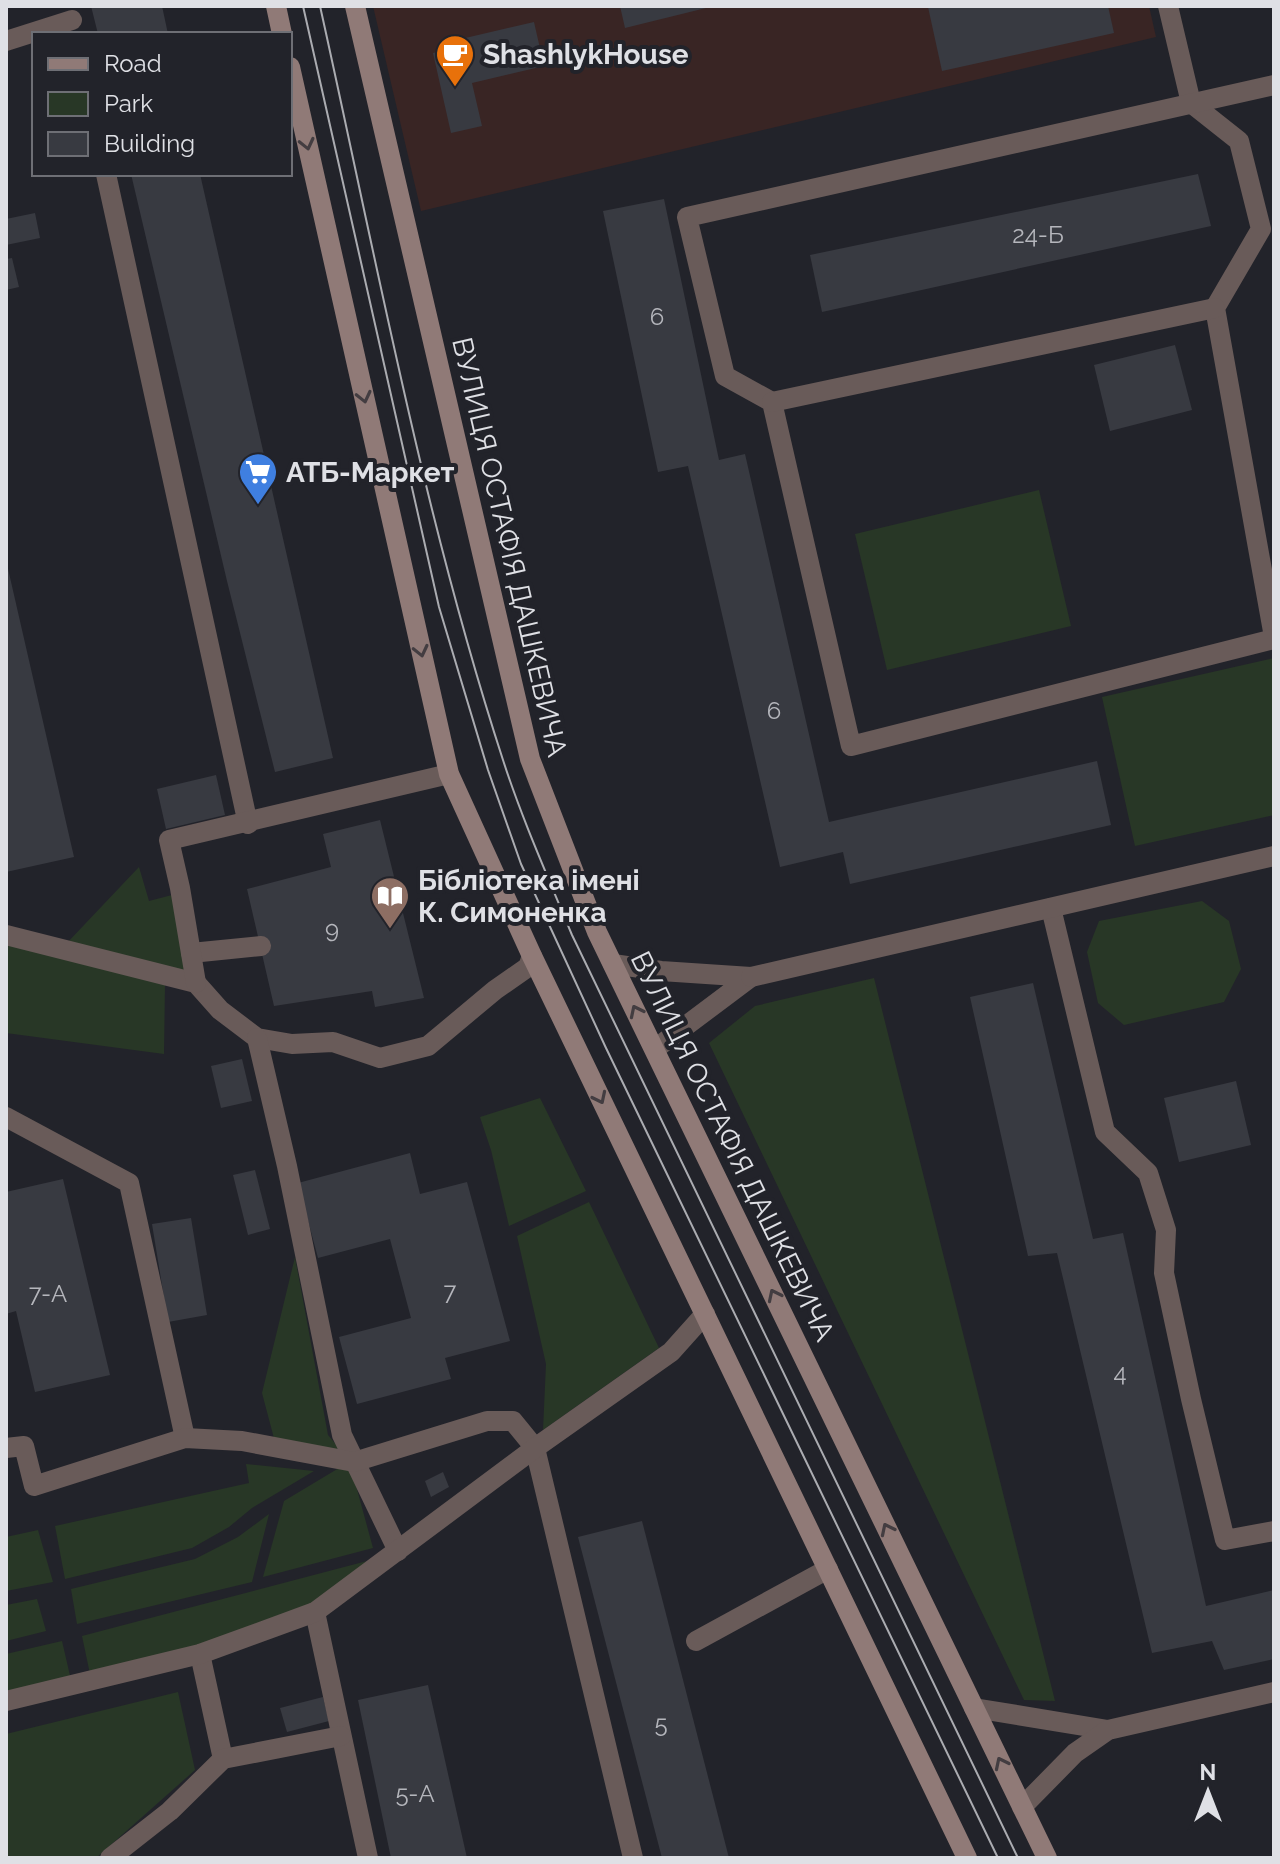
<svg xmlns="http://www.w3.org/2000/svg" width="1280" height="1864" viewBox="0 0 1280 1864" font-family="Raleway,sans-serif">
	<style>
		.commercial { fill: #392524 }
		.green { fill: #283726 }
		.building { fill: #383a41 }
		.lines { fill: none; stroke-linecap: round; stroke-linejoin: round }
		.lane { stroke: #695b59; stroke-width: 20 }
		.secondary { stroke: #907a77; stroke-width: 20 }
		.tram { stroke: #abacb1; stroke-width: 2 }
		.oneway { stroke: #433d41 }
		.labels { text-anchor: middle; stroke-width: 8; stroke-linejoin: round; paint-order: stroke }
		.number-label { font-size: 24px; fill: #b5b6bc }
		.poi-label { font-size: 28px; font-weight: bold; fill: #dfe0e5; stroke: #22232a; text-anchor: start }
		.street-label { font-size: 28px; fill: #dfe0e5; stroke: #22232a }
	</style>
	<rect width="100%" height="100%" fill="#22232a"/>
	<path class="commercial" d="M373 6H1149L1156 37 421 211Z"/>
	<g class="green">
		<path d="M1039 490 1071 626 887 670 855 534Z"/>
		<path d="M1274 658V815L1135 846 1102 697Z"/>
		<path d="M139 867 149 901 172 895 187 976 67 943Z"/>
		<path d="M1202 901 1229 921 1241 969 1224 1002 1124 1025 1098 1003 1087 952 1099 921Z"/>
		<path d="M6 942 165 984 164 1054 6 1033Z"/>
		<path d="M874 978 1055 1701 1024 1700 709 1043 755 1006Z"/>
		<path d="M540 1098 586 1191 509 1226 491 1150 480 1117Z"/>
		<path d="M589 1202 659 1348 543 1430 546 1364 517 1236Z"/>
		<path d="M295 1257 328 1435 344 1454 275 1442 262 1393Z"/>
		<path d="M246 1464 314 1471 252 1508 229 1527 192 1548 65 1579 55 1526 249 1483Z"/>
		<path d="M339 1468 352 1471 373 1548 263 1577 284 1501Z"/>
		<path d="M269 1514 252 1582 77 1624 71 1589 195 1559 238 1537Z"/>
		<path d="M38 1530 53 1582 6 1591V1537Z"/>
		<path d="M367 1561 310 1607 200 1649 90 1674 82 1636Z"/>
		<path d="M37 1599 46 1631 6 1641V1605Z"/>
		<path d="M62 1641 71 1680 6 1696V1654Z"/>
		<path d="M178 1692 195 1770 96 1858H6V1734Z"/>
	</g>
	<g class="building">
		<path d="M91 6H162L168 34H98Z"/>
		<path d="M620 6H710V7L625 28Z"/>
		<path d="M934 6H1108L1114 33 942 71 928 7Z"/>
		<path d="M534 22 544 66 472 83 482 126 451 133 433 53 463 46 461 39Z"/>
		<path d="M131 174H200L333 758 275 772 227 581Z"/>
		<path d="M1198 174 1211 226 822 312 810 255Z"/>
		<path d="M664 199 719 460 745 454 829 822 1097 761 1111 825 850 884 843 852 780 867 688 466 658 472 603 211Z"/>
		<path d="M35 213 40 238 6 245V219Z"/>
		<path d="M12 258 19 287 6 290V259Z"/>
		<path d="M1175 345 1192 410 1110 431 1094 365Z"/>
		<path d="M6 560 74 857 6 872Z"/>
		<path d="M216 775 225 815 166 829 157 789Z"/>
		<path d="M380 820 424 998 375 1007 372 991 274 1006 247 889 331 867 323 834Z"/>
		<path d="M1033 983 1093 1239 1123 1233 1206 1606 1274 1590V1659L1224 1670 1212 1641 1152 1653 1057 1253 1028 1256 970 997Z"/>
		<path d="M242 1059 252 1101 221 1108 211 1066Z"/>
		<path d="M1236 1081 1251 1145 1179 1162 1164 1098Z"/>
		<path d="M410 1153 420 1194 467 1182 510 1341 445 1358 451 1379 357 1404 339 1337 411 1318 390 1239 318 1258 298 1183Z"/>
		<path d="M255 1170 270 1229 248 1235 233 1175Z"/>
		<path d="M63 1179 110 1375 35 1392 16 1311 6 1314V1192Z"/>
		<path d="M191 1218 207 1315 168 1322 152 1224Z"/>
		<path d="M443 1472 449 1487 431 1497 425 1481Z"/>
		<path d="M642 1521 729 1858H662L578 1537Z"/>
		<path d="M428 1685 467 1858H391L358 1700Z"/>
		<path d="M323 1697 329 1721 287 1732 280 1708Z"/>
	</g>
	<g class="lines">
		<g class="lane">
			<path d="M1168 6 1191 103 1239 141 1261 229 1215 308 1274 637"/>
			<path d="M6 41 72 20"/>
			<path d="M1274 85 687 217 725 376 772 402 851 746 1274 639"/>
			<path d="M106 174 248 824"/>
			<path d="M772 402 1215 308"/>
			<path d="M1051 908 1105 1132 1148 1173 1166 1230 1164 1273 1191 1399 1225 1540 1274 1531"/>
			<path d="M6 935 196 983 220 1010 257 1038 292 1044 333 1042 380 1058 428 1046 495 990 528 967 532 956"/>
			<path d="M191 953 261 946"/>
			<path d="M613 964 661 971 751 977 655 1049"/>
			<path d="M751 977 1274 856"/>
			<path d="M196 983 180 888 169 840 449 774"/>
			<path d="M257 1038 287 1166 342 1435 398 1551"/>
			<path d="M6 1117 129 1183 185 1438"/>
			<path d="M6 1448 24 1446 34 1486 185 1438 242 1441 354 1462 487 1421H513L535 1448 633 1858"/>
			<path d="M315 1612 368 1858"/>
			<path d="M696 1641 828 1569"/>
			<path d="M200 1654 223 1759"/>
			<path d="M6 1701 200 1654 315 1612 535 1448 671 1352 705 1314"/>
			<path d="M974 1708 1108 1730"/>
			<path d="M1022 1807 1075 1753 1108 1730 1274 1692"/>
			<path d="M110 1858 170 1811 223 1759 341 1736"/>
		</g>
		<g class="secondary">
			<path d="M276 6 282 34"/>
			<path d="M355 6 530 759 597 932 1047 1858"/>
			<path d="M290 67 449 774 532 956 967 1858"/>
		</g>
		<g class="tram">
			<path d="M303 6 439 607 488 770 521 864 606 1048 998 1858"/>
			<path d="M320 6C376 258 423 514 503 760 522 819 548 877 572 935L1018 1858"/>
		</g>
	</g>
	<defs><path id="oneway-chevron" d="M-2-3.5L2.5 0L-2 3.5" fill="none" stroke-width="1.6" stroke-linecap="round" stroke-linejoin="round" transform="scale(2)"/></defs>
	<g class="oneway">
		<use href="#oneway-chevron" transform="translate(307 144) rotate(77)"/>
		<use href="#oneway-chevron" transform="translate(364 397) rotate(77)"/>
		<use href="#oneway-chevron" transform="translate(421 651) rotate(77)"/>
		<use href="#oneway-chevron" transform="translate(636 1011) rotate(-116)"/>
		<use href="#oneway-chevron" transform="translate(600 1098) rotate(64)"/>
		<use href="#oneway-chevron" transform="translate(774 1295) rotate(-116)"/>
		<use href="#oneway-chevron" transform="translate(887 1529) rotate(-116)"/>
		<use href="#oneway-chevron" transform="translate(1001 1763) rotate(-116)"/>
	</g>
	<defs>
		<symbol id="cafe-pin" viewBox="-11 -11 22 30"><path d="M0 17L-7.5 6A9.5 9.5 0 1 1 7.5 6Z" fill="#e8710a" stroke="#22232a"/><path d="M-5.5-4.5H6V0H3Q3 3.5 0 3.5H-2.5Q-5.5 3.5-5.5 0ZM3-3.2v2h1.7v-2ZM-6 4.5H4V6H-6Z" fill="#fff"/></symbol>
		<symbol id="supermarket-pin" viewBox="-11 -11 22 30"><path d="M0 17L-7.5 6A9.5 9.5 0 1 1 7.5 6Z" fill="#3f7fe0" stroke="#22232a"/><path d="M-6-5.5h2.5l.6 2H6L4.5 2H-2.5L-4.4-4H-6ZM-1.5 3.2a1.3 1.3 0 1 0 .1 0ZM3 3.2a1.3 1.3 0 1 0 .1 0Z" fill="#fff"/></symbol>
		<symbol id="library-pin" viewBox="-11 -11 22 30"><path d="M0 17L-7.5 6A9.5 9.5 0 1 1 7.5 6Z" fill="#8d6e63" stroke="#22232a"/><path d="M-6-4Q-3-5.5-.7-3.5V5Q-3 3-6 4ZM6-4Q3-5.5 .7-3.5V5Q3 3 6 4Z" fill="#fff"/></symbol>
	</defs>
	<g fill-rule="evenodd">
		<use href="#cafe-pin" x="433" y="32" width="44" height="60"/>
		<use href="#supermarket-pin" x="236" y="450" width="44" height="60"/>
		<use href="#library-pin" x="368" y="874" width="44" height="60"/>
	</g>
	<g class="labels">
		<g class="number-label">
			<text x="1038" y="243">24-Б</text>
			<text x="657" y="325">6</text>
			<text x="774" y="719">6</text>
			<text x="332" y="938">9</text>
			<text x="450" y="1300">7</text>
			<text x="48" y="1302">7-А</text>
			<text x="1120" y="1381">4</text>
			<text x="661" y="1732">5</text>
			<text x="415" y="1802">5-А</text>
		</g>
		<g class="poi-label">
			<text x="483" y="64">ShashlykHouse</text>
			<text x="286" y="482">АТБ-Маркет</text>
			<text x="418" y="890">Бібліотека імені<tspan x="418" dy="32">К. Симоненка</tspan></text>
		</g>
		<g class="street-label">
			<text transform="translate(510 547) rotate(77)" y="10">ВУЛИЦЯ ОСТАФІЯ ДАШКЕВИЧА</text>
			<text transform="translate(733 1146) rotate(64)" y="10">ВУЛИЦЯ ОСТАФІЯ ДАШКЕВИЧА</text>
		</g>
	</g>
	<rect width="1280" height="1864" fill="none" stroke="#dfe0e5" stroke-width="16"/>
	<rect x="32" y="32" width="260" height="144" fill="#22232a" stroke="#6e6f75" stroke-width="2"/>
	<rect x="48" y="58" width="40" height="12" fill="#907a77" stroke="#6e6f75" stroke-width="2"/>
	<text x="104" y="72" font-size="24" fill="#dfe0e5">Road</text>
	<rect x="48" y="92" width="40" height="24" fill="#283726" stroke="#6e6f75" stroke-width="2"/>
	<text x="104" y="112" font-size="24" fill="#dfe0e5">Park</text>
	<rect x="48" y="132" width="40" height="24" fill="#383a41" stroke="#6e6f75" stroke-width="2"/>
	<text x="104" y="152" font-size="24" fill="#dfe0e5">Building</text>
	<g transform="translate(1208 1792)" stroke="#22232a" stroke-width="6" paint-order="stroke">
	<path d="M0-6L14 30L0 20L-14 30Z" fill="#dfe0e5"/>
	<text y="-12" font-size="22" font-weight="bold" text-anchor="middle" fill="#dfe0e5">N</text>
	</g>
</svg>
